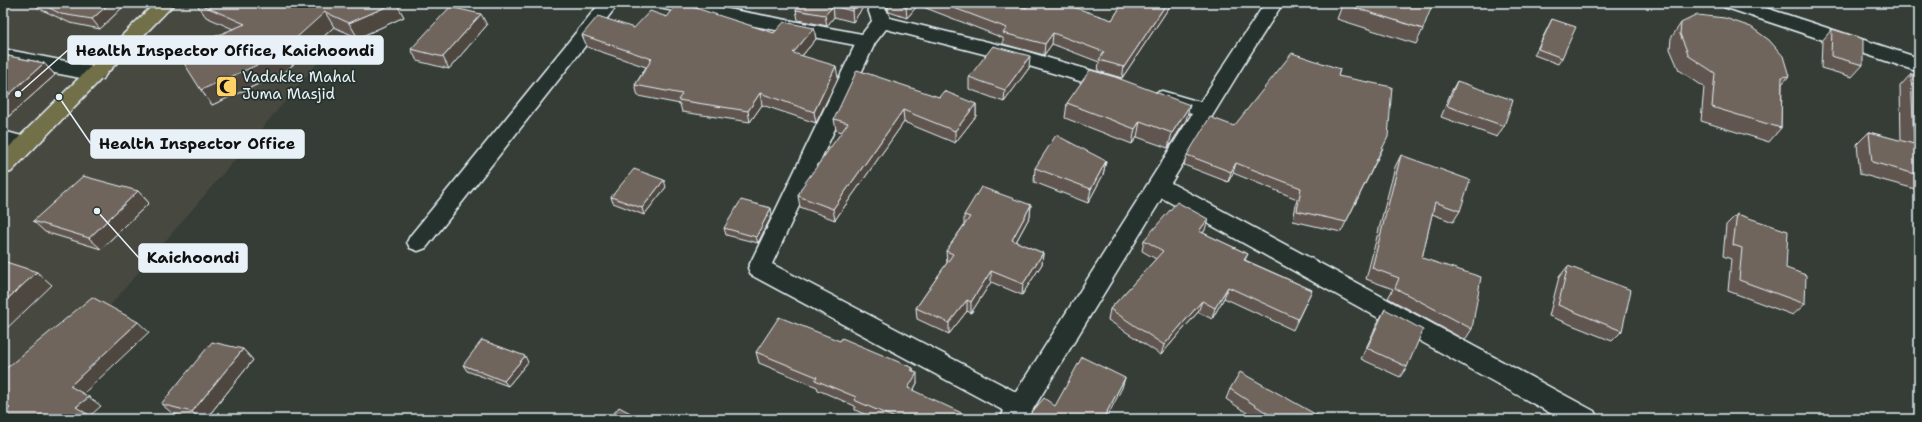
<svg xmlns="http://www.w3.org/2000/svg" width="1922" height="422" viewBox="0 0 1922 422" font-family="'Shantell Sans',sans-serif">
	<style>
		.built { fill: #474941 }
		.lines { fill: none; stroke-linecap: round; stroke-linejoin: round }
		.minor-casing { stroke: #e8f1f8; stroke-width: 3 }
		.primary-casing { stroke: #e8f1f8; stroke-width: 3 }
		.minor { fill: #26332d; fill-rule: evenodd }
		.primary { fill: #71704a; fill-rule: evenodd }
		.wall { fill: #60574f; stroke: #e8f1f8 }
		.shaded-wall { fill: #4e4740; stroke: #e8f1f8 }
		.building { fill: #70655c; stroke: #e8f1f8 }
		.labels { text-anchor: middle; stroke-width: 3.5; stroke-linejoin: round; paint-order: stroke }
		.poi-label { font-size: 15px; fill: #e8f1f8; stroke: #26332d; text-anchor: start }
		.leader { fill: none; stroke: #e8f1f8; stroke-width: 1.5 }
		.callout-dot { fill: #e8f1f8; stroke: #26332d; stroke-width: 1.5 }
		.callout { fill: #e8f1f8; stroke: #e8f1f8; stroke-width: 1.5 }
		.callout-label { font-size: 16px; text-anchor: middle; font-weight: bold; fill: #111 }
	</style>
	<rect width="100%" height="100%" fill="#353d36"/>
	<filter id="ink" filterUnits="userSpaceOnUse"><feTurbulence type="fractalNoise" baseFrequency=".025" numOctaves="2"/><feDisplacementMap in="SourceGraphic" scale="8" xChannelSelector="R" yChannelSelector="G"/><feConvolveMatrix kernelMatrix="1 2 1 2 8 2 1 2 1" color-interpolation-filters="sRGB"/></filter>
	<g filter="url(#ink)">
		<path class="built" d="M3 3H369L13 419H3Z"/>
		<g class="lines">
			<defs>
				<g id="minor">
					<path d="M600 3H619L426 248 418 251 410 248 407 242 410 236Z"/>
					<path d="M655 3H696L862 34 872 21 868 9 869 3H887L886 9 890 18 1021 50 1120 79 1123 84 1120 89 1113 91 1019 63 886 29 875 43 772 264 1016 392 1192 114 1155 103 1152 98 1155 93 1162 91 1200 102 1265 3H1283L1249 56 1171 183 1594 411 1598 419H1561L1162 198 1027 419H1000L1004 411 751 275 748 268 855 45 664 9 657 7Z"/>
					<path d="M1722 3H1751L1919 58V72L1724 7Z"/>
					<path d="M3 49 96 67 103 69 106 74 103 79 96 81 3 63Z"/>
					<path d="M3 131 33 139 36 144 33 149 26 152 3 147Z"/>
				</g>
				<path id="primary" d="M155 3H175L11 172 3 174V153Z"/>
			</defs>
			<use href="#minor" class="minor-casing"/>
			<use href="#primary" class="primary-casing"/>
			<use href="#minor" class="minor"/>
			<use href="#primary" class="primary"/>
		</g>
		<g class="wall">
			<path d="M34 3H125L126 4 100 29 70 23 38 8Z"/>
			<path d="M196 3H396L404 17 358 38 334 27 285 72 212 105 201 90 233 29 206 17Z"/>
			<path d="M802 3H866L853 22 834 17 827 26 798 20 796 10Z"/>
			<path d="M887 3H1013L1026 8 1112 20 1123 3H1172L1122 78 1098 71 1099 62 1052 44 1044 55 1003 44V38L918 5 907 18 889 12Z"/>
			<path d="M1343 3 1423 29 1416 44 1337 19Z"/>
			<path d="M667 17 774 33 814 28 816 39 802 56 838 78 816 123 762 105 750 122 682 112 680 104 638 96 635 85 646 67 587 47 582 35 634 28Z"/>
			<path d="M1552 19 1562 58 1558 64 1534 55Z"/>
			<path d="M1681 23 1789 76 1782 84 1781 128 1769 142 1701 121 1704 87 1679 70 1670 49 1671 38Z"/>
			<path d="M487 25 449 69 417 61 411 49Z"/>
			<path d="M1832 29 1863 65 1852 77 1821 68 1822 41Z"/>
			<path d="M3 55 44 63 55 75 8 117 3 116Z"/>
			<path d="M1029 68 1004 102 969 89V77Z"/>
			<path d="M1340 69 1338 76 1383 148 1341 232 1293 221 1297 199 1233 173 1228 182 1184 165 1187 155Z"/>
			<path d="M1911 74 1919 76V190L1860 174 1857 144 1869 132 1901 141 1900 86Z"/>
			<path d="M1457 81 1504 126 1497 137 1441 117 1451 92Z"/>
			<path d="M939 97 976 104V116L955 143 904 122 835 220 800 207 798 196 842 132 836 130 834 119Z"/>
			<path d="M1067 103 1186 120 1168 148 1137 137 1132 144 1065 118Z"/>
			<path d="M1401 155 1460 211 1453 222 1432 214 1422 258 1472 329 1465 340 1388 298 1393 289 1366 279 1395 167Z"/>
			<path d="M1106 161 1103 175 1088 203 1034 182 1035 168Z"/>
			<path d="M666 187 644 215 613 203 611 197Z"/>
			<path d="M138 191 149 203 101 249 45 232 33 221Z"/>
			<path d="M1031 205 1030 216 1016 242 1043 253 1042 264 1022 295 991 282 971 313 967 311 949 334 917 319 916 308 947 263 946 251 964 225V215Z"/>
			<path d="M1737 214 1786 268 1805 304 1793 315 1728 291 1731 259 1723 256 1726 225Z"/>
			<path d="M772 215 758 243 726 235 724 228Z"/>
			<path d="M1205 230 1203 233 1248 254 1245 260 1312 290 1293 330 1224 298 1212 319 1198 312 1161 355 1108 320 1110 309 1156 259 1142 251 1144 240Z"/>
			<path d="M1568 266 1622 331 1612 341 1549 316 1559 277Z"/>
			<path d="M1385 309 1407 367 1400 377 1361 359 1379 320Z"/>
			<path d="M840 341 913 368 914 371 917 383 913 391 965 419H875L855 410V406L818 390 817 387 759 363 756 352Z"/>
			<path d="M243 349 253 360 206 419H192L173 414 161 404Z"/>
			<path d="M528 362 508 386 467 371 463 365Z"/>
			<path d="M1230 389 1324 419H1256L1226 399Z"/>
		</g>
		<g class="shaded-wall">
			<path d="M110 3H125L126 4 100 29 92 19Z"/>
			<path d="M395 3H396L404 17 358 38 349 23Z"/>
			<path d="M857 3H866L853 22 852 11Z"/>
			<path d="M910 3H918V5L907 18 906 7Z"/>
			<path d="M1167 3H1172L1122 78 1124 67Z"/>
			<path d="M833 6 834 17 827 26 825 15Z"/>
			<path d="M325 12 334 27 285 72 212 105 201 90Z"/>
			<path d="M481 14 487 25 449 69 443 57Z"/>
			<path d="M814 28 816 39 795 64 793 53Z"/>
			<path d="M1053 33 1052 44 1044 55 1045 44Z"/>
			<path d="M1030 56 1029 68 1004 102 1005 90Z"/>
			<path d="M44 63 55 75 8 117 3 112V100Z"/>
			<path d="M836 66 838 78 816 123 814 112Z"/>
			<path d="M760 93 762 105 750 122 748 111Z"/>
			<path d="M976 104V116L955 143V131Z"/>
			<path d="M1190 105 1186 120 1168 148 1172 133Z"/>
			<path d="M903 110 904 122 835 220 833 209Z"/>
			<path d="M1140 121 1137 137 1132 144 1135 129Z"/>
			<path d="M1106 161 1103 175 1088 203 1091 189Z"/>
			<path d="M1236 163 1233 173 1228 182 1231 172Z"/>
			<path d="M664 180 666 187 644 215 642 208Z"/>
			<path d="M138 191 149 203 101 249 89 238Z"/>
			<path d="M1031 205 1030 216 1011 251 1012 240Z"/>
			<path d="M771 208 772 215 758 243 756 237Z"/>
			<path d="M1208 219 1205 230 1195 242 1199 231Z"/>
			<path d="M1043 253 1042 264 1022 295 1023 284Z"/>
			<path d="M991 271V282L971 313V302Z"/>
			<path d="M37 272 52 285 3 332V303Z"/>
			<path d="M1228 287 1224 298 1212 319 1215 308Z"/>
			<path d="M967 300V311L949 334V323Z"/>
			<path d="M1202 301 1198 312 1161 355 1164 345Z"/>
			<path d="M138 322 149 332 82 395 70 386Z"/>
			<path d="M243 349 253 360 206 419H200L192 412Z"/>
			<path d="M525 356 528 362 508 386 504 381Z"/>
			<path d="M913 368 914 377 917 373V383L909 398 908 388 911 370Z"/>
			<path d="M1125 378 1122 388 1106 419H1103Z"/>
			<path d="M89 397 101 406 90 416 94 419H84L76 407Z"/>
		</g>
		<g class="building">
			<path d="M40 3H110L92 19 61 14Z"/>
			<path d="M197 3H395L349 23 325 12 275 57 201 90 177 52 245 24Z"/>
			<path d="M678 3H680L774 33 784 22 814 28 793 53 836 66 814 112 760 93 748 111 678 100 682 94 635 85 652 59 582 35 598 16 634 28 650 11 667 17Z"/>
			<path d="M802 3H857L852 11 833 6 825 15 796 10Z"/>
			<path d="M894 3H910L906 7Z"/>
			<path d="M941 3H1013L1026 8 1029 3H1061L1112 20 1123 3H1167L1124 67 1099 60 1104 52 1053 33 1045 44 1003 33 1007 28Z"/>
			<path d="M1343 3H1433L1423 29 1343 4Z"/>
			<path d="M450 7 481 14 443 57 411 49Z"/>
			<path d="M1697 15 1725 18 1751 27 1769 40 1783 56 1789 76 1782 77 1781 128 1712 107 1715 73 1689 56 1680 34 1681 23Z"/>
			<path d="M1552 19 1576 27 1562 58 1538 49Z"/>
			<path d="M1832 29 1863 39V65L1831 56Z"/>
			<path d="M993 46 1030 56 1005 90 969 77Z"/>
			<path d="M1292 53 1340 69 1338 76 1392 87 1388 137 1346 222 1297 211 1301 188 1236 163 1231 172 1187 155 1210 117 1234 126Z"/>
			<path d="M3 55 44 63 3 100Z"/>
			<path d="M857 70 939 97 944 91 976 104 955 131 903 110 833 209 798 196 802 187 848 123 834 119Z"/>
			<path d="M1090 70 1115 77 1190 105 1172 133 1140 121 1135 129 1067 103Z"/>
			<path d="M1911 74 1919 76V175L1872 162 1869 132 1914 144Z"/>
			<path d="M1457 81 1513 100 1504 126 1447 106Z"/>
			<path d="M1056 135 1106 161 1091 189 1035 168Z"/>
			<path d="M1401 155 1470 180 1460 211 1435 202 1422 258 1481 277 1472 329 1395 288 1399 278 1372 268Z"/>
			<path d="M634 169 664 180 642 208 611 197Z"/>
			<path d="M83 176 138 191 89 238 33 221Z"/>
			<path d="M981 187 1031 205 1012 240 1043 253 1023 284 991 271 971 302 967 300 949 323 916 308 953 254 946 251 970 217 964 215Z"/>
			<path d="M741 200 771 208 756 237 724 228Z"/>
			<path d="M1177 202 1208 219 1199 231 1248 254 1244 260 1312 290 1298 319 1228 287 1215 308 1202 301 1164 345 1110 309 1163 251 1144 240Z"/>
			<path d="M1737 214 1788 231 1786 268 1806 275 1805 304 1739 280 1742 248 1733 245Z"/>
			<path d="M3 261 37 272 3 303Z"/>
			<path d="M1568 266 1631 290 1622 331 1558 305Z"/>
			<path d="M92 297 138 322 70 386 89 397 76 407 89 415 84 419H3V414L10 408 3 403V371Z"/>
			<path d="M1385 309 1423 330 1407 367 1367 348Z"/>
			<path d="M779 317 840 341 842 338 913 368 911 370 917 373 908 388 966 415 963 419H894L895 418 854 400 856 397 815 380 817 377 756 352Z"/>
			<path d="M482 340 525 356 504 381 463 365Z"/>
			<path d="M212 342 243 349 192 412 161 404Z"/>
			<path d="M1082 357 1125 378 1103 419H1026L1044 398 1055 406Z"/>
			<path d="M1240 372 1324 419H1276L1230 389Z"/>
			<path d="M619 407 642 419H609Z"/>
			<path d="M1200 414 1211 419H1197Z"/>
		</g>
	</g>
	<defs>
		<symbol id="mosque-square" viewBox="-11 -11 22 22"><rect x="-9" y="-9" width="18" height="18" rx="4" fill="#ffd166" stroke="#26332d"/><path d="M3.5-4.9A6 6 0 1 0 3.5 4.9A5 5 0 1 1 3.5-4.9Z" fill="#111"/></symbol>
	</defs>
	<g fill-rule="evenodd">
		<use href="#mosque-square" x="214" y="74" width="25" height="25"/>
	</g>
	<g class="labels">
		<g class="poi-label">
			<text x="242" y="82">Vadakke Mahal<tspan x="242" dy="17">Juma Masjid</tspan></text>
		</g>
	</g>
	<path class="leader" d="M18 94L68 50M59 97L91 144M97 211L139 258"/>
	<g class="callout-dot">
		<circle cx="18" cy="94" r="4"/>
		<circle cx="59" cy="97" r="4"/>
		<circle cx="97" cy="211" r="4"/>
	</g>
	<g class="callout">
		<rect x="68" y="36" width="315" height="28" rx="4"/>
		<rect x="91" y="130" width="213" height="28" rx="4"/>
		<rect x="139" y="244" width="108" height="28" rx="4"/>
	</g>
	<g class="callout-label">
		<text x="225" y="56">Health Inspector Office, Kaichoondi</text>
		<text x="197" y="149">Health Inspector Office</text>
		<text x="193" y="263">Kaichoondi</text>
	</g>
	<rect width="1922" height="422" fill="none" stroke="#26332d" stroke-width="16"/>
	<rect x="8" y="8" width="1906" height="406" fill="none" stroke="#e8f1f8" stroke-width="1.5" filter="url(#ink)"/>
</svg>
